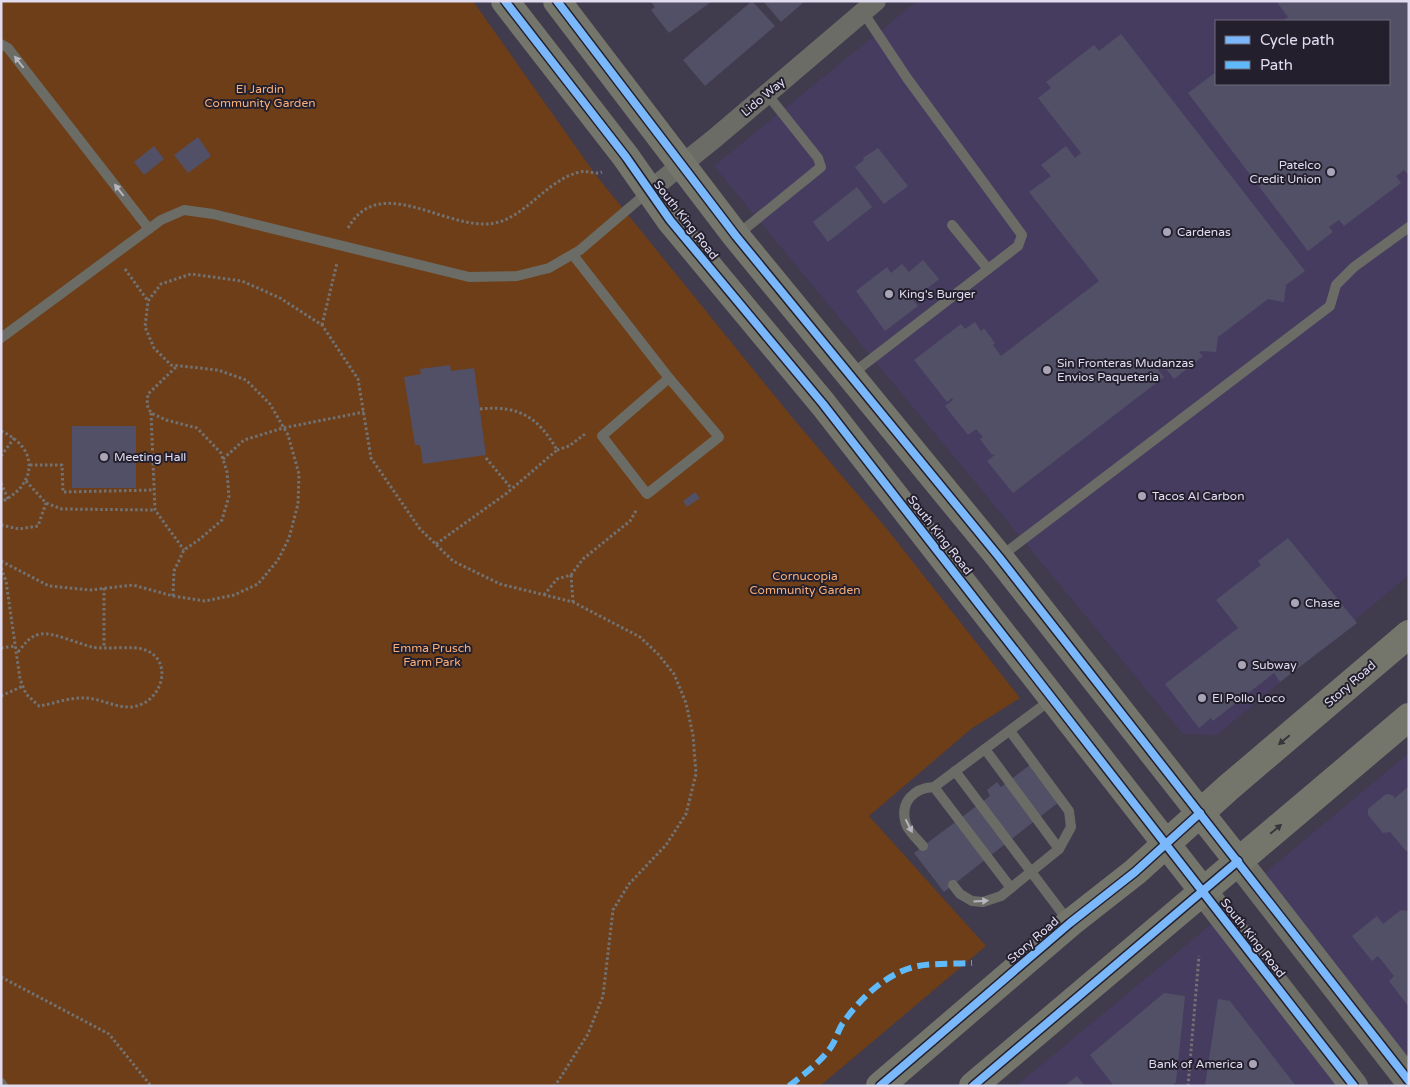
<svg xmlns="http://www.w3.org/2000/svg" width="1410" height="1087" viewBox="0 0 1410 1087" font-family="'Varela Round',sans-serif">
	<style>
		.built { fill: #463c60; fill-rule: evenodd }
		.green { fill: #6d3e18 }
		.building { fill: #525066 }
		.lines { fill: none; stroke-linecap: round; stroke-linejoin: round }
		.path { stroke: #727272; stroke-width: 3; stroke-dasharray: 2.5 2.5; stroke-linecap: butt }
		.service { stroke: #6b6c66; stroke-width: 10 }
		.minor { stroke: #6b6c66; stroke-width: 20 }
		.secondary { stroke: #6e6f66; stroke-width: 28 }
		.primary { stroke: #75766b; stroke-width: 28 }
		.quiet { stroke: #60bafa; stroke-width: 6; stroke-dasharray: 12 6; stroke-linecap: butt }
		.cycleway-casing { stroke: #231f2d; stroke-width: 11 }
		.cycleway { stroke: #7ab7fb; stroke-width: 8 }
		.oneway { fill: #b8b5c0 }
		.oneway2 { fill: #38353c }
		.poi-dot { fill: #a9a4b7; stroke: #231f2d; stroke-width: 2 }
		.labels { text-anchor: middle; stroke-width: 4; stroke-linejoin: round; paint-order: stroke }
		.park-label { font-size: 12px; fill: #f9ae76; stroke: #231f2d }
		.street-label { font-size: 12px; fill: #e1dcf0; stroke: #231f2d }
		.poi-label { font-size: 12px; fill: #e1dcf0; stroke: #231f2d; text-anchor: start }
	</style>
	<rect width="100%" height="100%" fill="#403b4d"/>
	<g class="built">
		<path d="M917 1H1409V575L1217 735 1183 734 714 166ZM1216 21H1389V84H1216Z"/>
		<path d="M1409 753V1061L1259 878Z"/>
		<path d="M1215 921 1341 1086H1016Z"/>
	</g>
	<path class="green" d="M1 1H473L595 174 791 416 887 529 1020 698 971 729 869 816 986 946 820 1086H1Z"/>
	<g class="building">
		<path d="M650 1H712L669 33 651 10 655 7Z"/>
		<path d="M752 1 775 26 705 86 683 60Z"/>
		<path d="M763 1H805L781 22Z"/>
		<path d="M1276 1H1409V175L1404 170 1396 176 1401 183 1344 226 1339 220 1329 227 1333 232 1308 251 1188 93 1216 72V84H1389V21H1282L1288 17Z"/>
		<path d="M1121 34 1305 271 1286 285 1284 302 1268 299 1218 337 1216 352 1201 351 1199 352 1203 356 1174 379 1164 366 1158 370 1164 377 1013 493 987 461 996 454 992 455 980 439 983 437 976 429 968 435 945 406 953 400 952 398 947 402 914 360 961 324 965 329 975 322 981 331 984 328 995 343 993 345 1001 356 1099 281 1029 192 1051 176 1041 165 1066 146 1075 158 1081 153 1038 98 1051 88 1046 82 1094 45 1099 51Z"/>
		<path d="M198 137 211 156 188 173 174 155Z"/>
		<path d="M154 146 164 159 144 175 134 162Z"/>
		<path d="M878 148 908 186 884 204 855 167 864 160 863 158Z"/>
		<path d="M857 187 872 207 828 242 813 222Z"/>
		<path d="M923 260 939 279 913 300 918 306 885 331 856 291 887 267 891 273 902 264 909 272Z"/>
		<path d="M450 365 451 371 474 368 486 455 423 464 420 445H415L404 377 421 374 420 369Z"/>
		<rect x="72" y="426" width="64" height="62"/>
		<path d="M695 492 700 498 687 507 683 501Z"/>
		<path d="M1288 538 1357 623 1280 682 1274 673 1213 721 1211 718 1199 728 1165 684 1238 628 1216 600 1261 565 1258 561Z"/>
		<path d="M1035 761 1064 798 944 892 914 853 990 796 987 790 997 782 1001 787Z"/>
		<path d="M1409 786V851H1406L1390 832 1383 833 1368 815V809L1386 794 1392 795 1395 798Z"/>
		<path d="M1401 910 1409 911V1007L1389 981 1394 976 1378 956 1372 961 1352 936 1377 916 1383 924Z"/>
		<path d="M1164 993 1185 996 1176 1082 1172 1086H1114L1090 1055Z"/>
		<path d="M1218 999 1230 1001 1296 1086H1205Z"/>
		<path d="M1077 1076 1085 1086H1064Z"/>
	</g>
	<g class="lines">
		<g class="path">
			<path d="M348 228C378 175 438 224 484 224 522 225 544 180 580 172 588 170 594 175 602 172"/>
			<path d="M125 269 148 301"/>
			<path d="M322 325 337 263"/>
			<path d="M151 413 155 510 184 550"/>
			<path d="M1 431C39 448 38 484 1 502"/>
			<path d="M557 450 569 446 585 434"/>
			<path d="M1 456 15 437"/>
			<path d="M486 458 511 488"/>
			<path d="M223 459 244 440 283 428 364 412"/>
			<path d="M30 465H62L63 492 154 490"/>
			<path d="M26 481 46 503 62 509 155 510"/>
			<path d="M1 483 8 499"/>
			<path d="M1 525 19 529 38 526 46 503"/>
			<path d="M436 544 507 493 557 450C538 417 519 405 480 409"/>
			<path d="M1 561 49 586 90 590 133 585 173 596 205 601 234 595 258 584 278 560 289 538 298 504 299 474 288 435 270 404 246 380 218 370 171 365 154 348 145 327 148 301 161 284 191 274 242 281 280 298 322 325 358 379 371 458 420 529 453 561 500 584 573 602 640 637 658 654 674 674 686 703 693 735 696 774 686 814 666 845 629 884 613 910 603 996 588 1034 555 1086"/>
			<path d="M1 568 6 581 20 679 26 694 39 706C53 704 70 697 84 698 100 698 115 708 132 707 163 703 174 660 145 650 134 645 107 650 92 647 79 644 53 632 41 634 29 636 25 644 18 652"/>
			<path d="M571 575 573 602"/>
			<path d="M104 588V648"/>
			<path d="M544 595 557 579 571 575 583 559 630 521 637 509"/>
			<path d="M173 596 174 571 184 550 200 539 222 520 229 496 227 472 221 453 197 428 166 420 151 413 147 405 148 394 176 367"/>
			<path d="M1 648 16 646"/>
			<path d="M1 696 23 686"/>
			<path d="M1 977 109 1034 151 1086"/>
			<path d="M1188 1086 1199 956"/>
		</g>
		<g class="service">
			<path d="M1 44 8 48 149 229"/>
			<path d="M952 225 988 269"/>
			<path d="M736 236 821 167 818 158 767 94"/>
			<path d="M573 255 669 378 719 437 647 494 602 436 669 378"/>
			<path d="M1 338 161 220 184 210 213 214 469 277 517 276 549 268 580 250 649 191"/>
			<path d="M852 374 1018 246 1022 235 907 78 863 12"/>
			<path d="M1000 557 1330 306 1336 285 1354 267 1409 227"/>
			<path d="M985 749 1059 849"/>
			<path d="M955 771 1069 922"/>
			<path d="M923 846C918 840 908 831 906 824 899 802 914 788 934 787"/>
			<path d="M953 885 960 894 972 901 983 902 1001 896 1059 849 1071 827 1069 811 1010 731"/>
			<path d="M1011 888 934 787 1052 699"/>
			<path d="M1 1083 3 1086"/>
		</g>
		<path class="minor" d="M649 191 715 138 876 1"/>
		<g class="secondary">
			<path d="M1238 861 1409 1081"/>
			<path d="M1203 891 1354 1086"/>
		</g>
		<g class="primary">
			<path d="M505 1 626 157 670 220 823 404 1203 891"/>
			<path d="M557 1 736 236 999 557 1238 861"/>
			<path d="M880 1086 1070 923 1135 872 1229 787 1409 634"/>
			<path d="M973 1086 1409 717"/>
		</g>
		<path class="quiet" d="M789 1086C804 1074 820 1063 831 1047 836 1040 838 1030 843 1023 860 998 888 972 918 966 936 963 955 964 972 963"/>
		<defs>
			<g id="cycleway">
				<path d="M505 1 626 157 670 220 823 404 1354 1086"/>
				<path d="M557 1 736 236 999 557 1409 1081"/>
				<path d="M880 1086 1070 923 1135 872 1200 813"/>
				<path d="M973 1086 1238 861"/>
			</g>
		</defs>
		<use href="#cycleway" class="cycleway-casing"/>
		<use href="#cycleway" class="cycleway"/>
	</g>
	<defs><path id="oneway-solid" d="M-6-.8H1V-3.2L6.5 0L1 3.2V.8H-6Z" transform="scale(1.25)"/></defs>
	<g class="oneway">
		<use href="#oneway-solid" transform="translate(19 62) rotate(-128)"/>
		<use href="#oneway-solid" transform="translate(119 190) rotate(-128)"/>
		<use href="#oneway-solid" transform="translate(909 826) rotate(63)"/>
		<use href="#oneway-solid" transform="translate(981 901) rotate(-3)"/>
	</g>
	<g class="oneway2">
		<use href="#oneway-solid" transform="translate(1284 740) rotate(140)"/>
		<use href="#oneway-solid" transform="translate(1276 829) rotate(-40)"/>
	</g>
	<g class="poi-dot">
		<circle cx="1331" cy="172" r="5"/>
		<circle cx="1167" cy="232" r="5"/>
		<circle cx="889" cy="294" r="5"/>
		<circle cx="1047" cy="370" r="5"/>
		<circle cx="104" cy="457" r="5"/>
		<circle cx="1142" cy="496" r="5"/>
		<circle cx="1295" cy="603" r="5"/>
		<circle cx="1242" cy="665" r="5"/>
		<circle cx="1202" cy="698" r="5"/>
		<circle cx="1253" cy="1064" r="5"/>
	</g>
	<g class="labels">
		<g class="park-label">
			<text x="260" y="93">El Jardin<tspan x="260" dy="14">Community Garden</tspan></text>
			<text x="805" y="580">Cornucopia<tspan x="805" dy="14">Community Garden</tspan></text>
			<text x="432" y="652">Emma Prusch<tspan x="432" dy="14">Farm Park</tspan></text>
		</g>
		<g class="street-label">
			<text transform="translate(763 97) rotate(-40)" y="4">Lido Way</text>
			<text transform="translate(686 220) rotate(52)" y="4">South King Road</text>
			<text transform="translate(940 535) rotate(52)" y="4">South King Road</text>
			<text transform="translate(1350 684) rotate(-41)" y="4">Story Road</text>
			<text transform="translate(1253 938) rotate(52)" y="4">South King Road</text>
			<text transform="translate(1033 940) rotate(-41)" y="4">Story Road</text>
		</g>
		<g class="poi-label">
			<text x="1321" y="169" text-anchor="end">Patelco<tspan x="1321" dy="14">Credit Union</tspan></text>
			<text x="1177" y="236">Cardenas</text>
			<text x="899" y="298">King's Burger</text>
			<text x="1057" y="367">Sin Fronteras Mudanzas<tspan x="1057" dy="14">Envios Paqueteria</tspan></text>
			<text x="114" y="461">Meeting Hall</text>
			<text x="1152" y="500">Tacos Al Carbon</text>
			<text x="1305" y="607">Chase</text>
			<text x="1252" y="669">Subway</text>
			<text x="1212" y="702">El Pollo Loco</text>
			<text x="1243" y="1068" text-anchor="end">Bank of America</text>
		</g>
	</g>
	<rect width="1410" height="1087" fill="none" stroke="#e1dcf0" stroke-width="5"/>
	<rect x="1215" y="20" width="175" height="65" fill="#231f2d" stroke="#6f6b7b"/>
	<rect x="1225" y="36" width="25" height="8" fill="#7ab7fb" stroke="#6f6b7b"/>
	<text x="1260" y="45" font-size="15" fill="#e1dcf0">Cycle path</text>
	<rect x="1225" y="61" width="25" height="8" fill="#60bafa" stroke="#6f6b7b"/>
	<text x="1260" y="70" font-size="15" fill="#e1dcf0">Path</text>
</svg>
